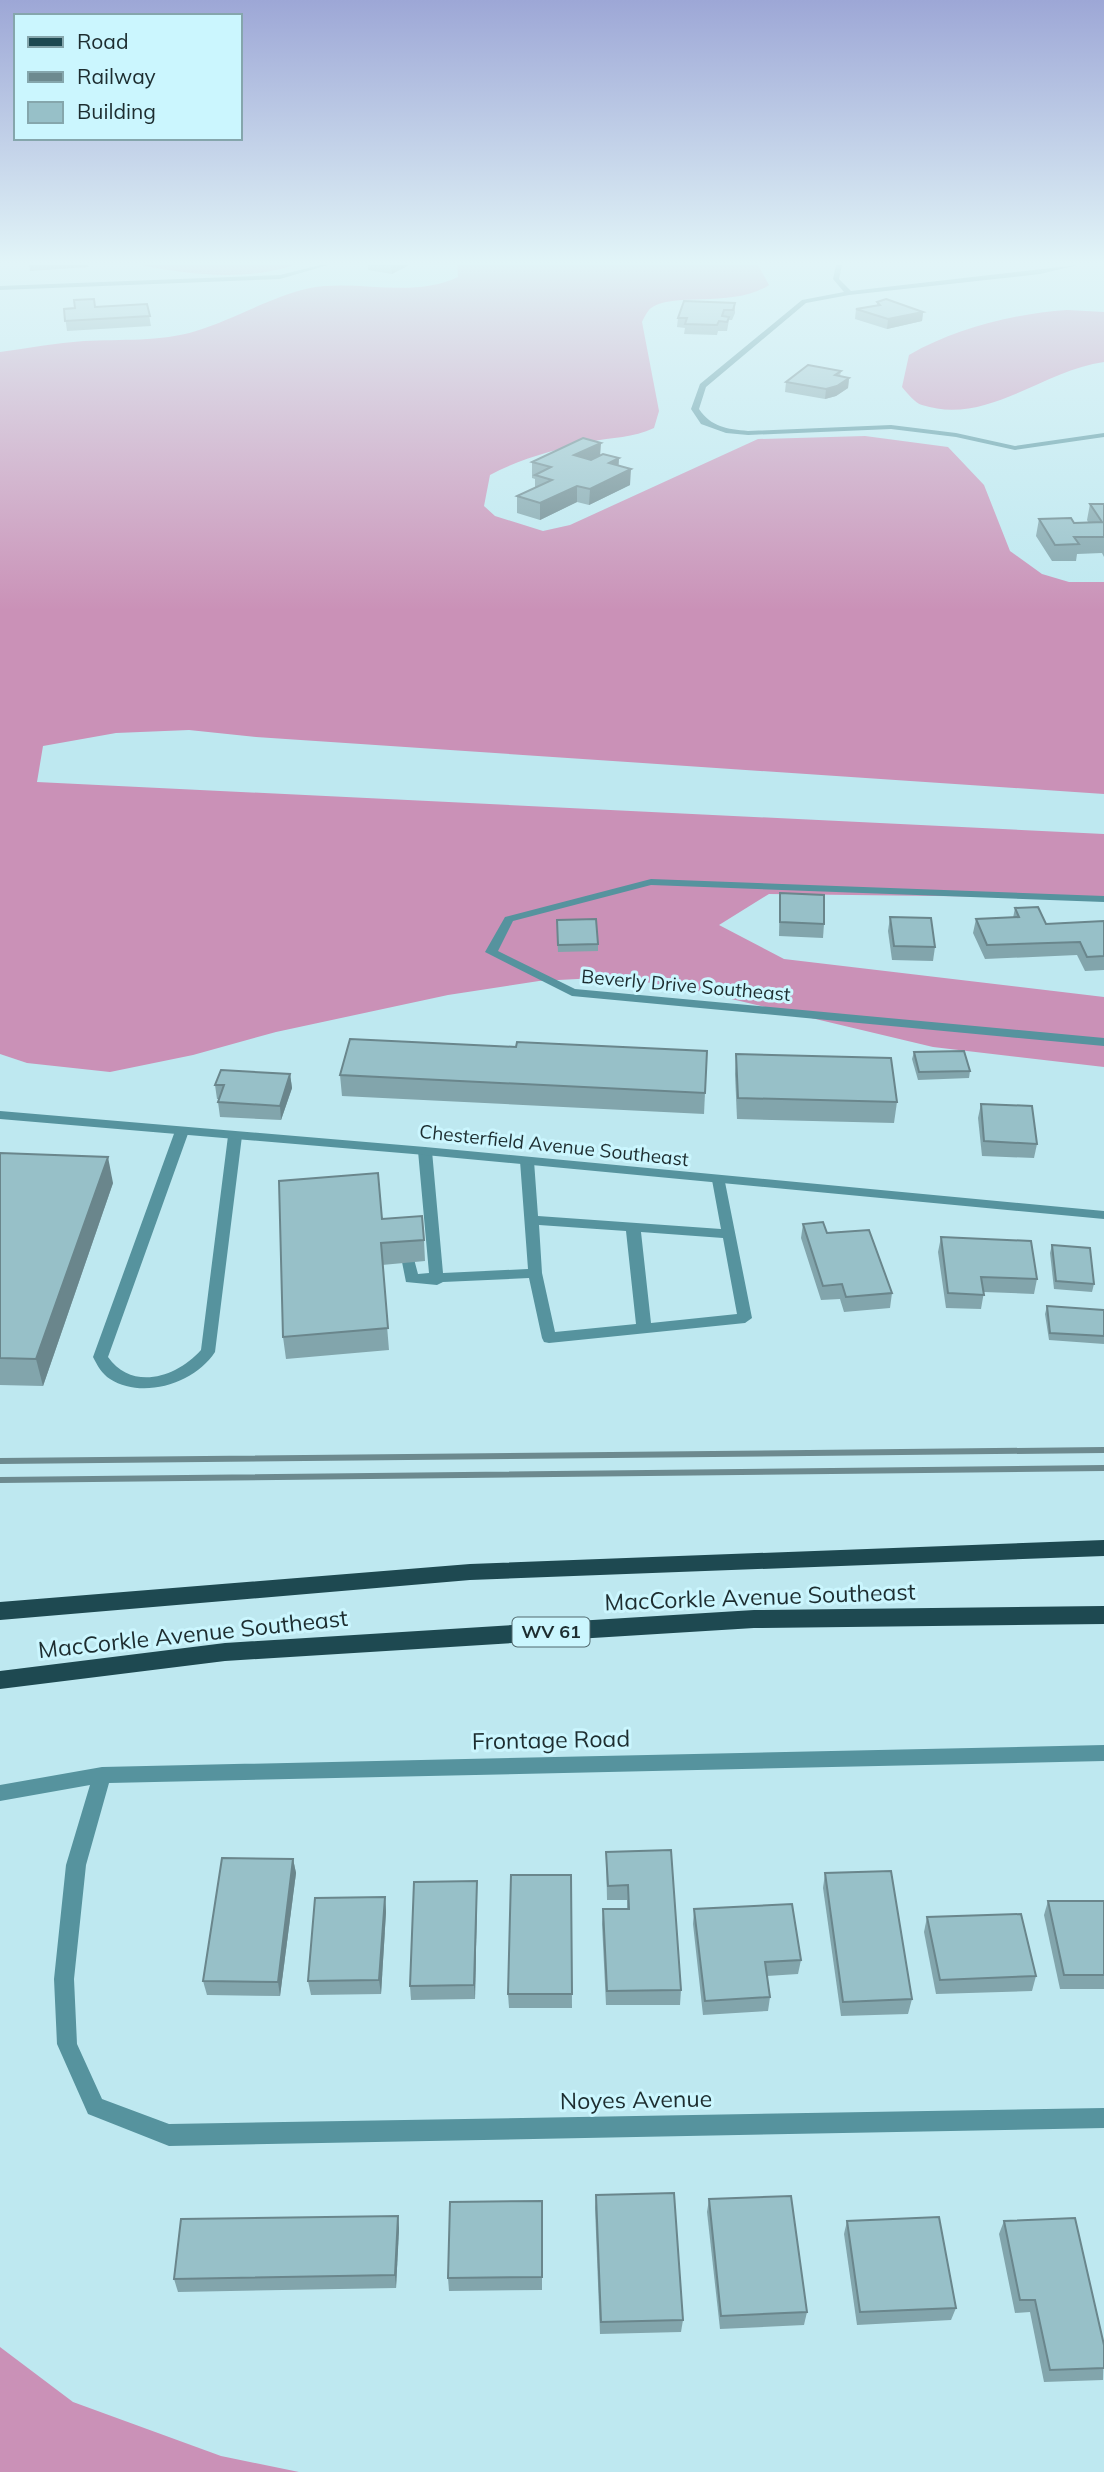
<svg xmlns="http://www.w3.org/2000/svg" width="1104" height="2472" viewBox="0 0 1104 2472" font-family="Mulish,sans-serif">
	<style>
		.forest { fill: #ca91b7 }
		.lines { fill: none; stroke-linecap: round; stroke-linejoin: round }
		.service { fill: #56939e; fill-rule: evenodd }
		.minor { fill: #56939e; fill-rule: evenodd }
		.tertiary { fill: #56939e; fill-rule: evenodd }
		.primary { fill: #1e4951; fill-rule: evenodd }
		.rail { stroke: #6d8a8f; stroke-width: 6 }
		.wall { fill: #82a5ac }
		.shaded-wall { fill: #6a868c }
		.building { fill: #97c0c8; stroke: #6a868c; stroke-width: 2 }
		.labels { text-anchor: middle; stroke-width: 6; stroke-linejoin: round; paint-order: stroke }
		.shield { fill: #cbf6fe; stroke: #51696e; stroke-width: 2 }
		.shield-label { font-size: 18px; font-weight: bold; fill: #1d2d30 }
		.street-label { font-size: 19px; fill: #1d2d30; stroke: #cbf6fe }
		.near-street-label { font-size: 23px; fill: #1d2d30; stroke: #cbf6fe }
	</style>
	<rect width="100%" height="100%" fill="#bee8f0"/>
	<g class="forest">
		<path d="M141 265H294C247 281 188 275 141 265Z"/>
		<path d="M457 265H758L769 285C735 308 672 292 651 308 647 311 644 318 642 322L659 411 654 428C633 438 612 437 590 442 557 449 519 459 490 475L484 506 495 516 543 531 570 525 758 439 865 436 948 447 984 485 1010 551 1042 574 1069 582H1104V794L256 737 189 730 116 733 43 746 37 782 1104 834V898L769 894 719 925 784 959 1104 997V1067L933 1047 698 991 616 977 539 981 448 995 276 1032 193 1055 110 1072 27 1063 0 1054V352C28 348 56 343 84 341 120 339 161 342 196 331 235 319 270 297 310 288 358 279 412 299 458 277Z"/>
		<path d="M1067 310 1104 312V362C1043 370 987 426 922 405 915 403 907 393 902 387L909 355C956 328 1013 314 1067 310Z"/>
		<path d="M0 2347 73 2402 221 2456 299 2472H0Z"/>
	</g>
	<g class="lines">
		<g class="service">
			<path d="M182 1127 189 1131 108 1357C132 1391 176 1378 201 1350L228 1136 235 1132 242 1136 215 1352C195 1383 143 1400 110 1379 102 1374 97 1365 93 1357L175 1131Z"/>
			<path d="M425 1147 432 1151 443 1273 528 1269 520 1161 522 1158H532L534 1161 538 1216 721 1229 712 1180 714 1177H724L752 1318 745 1323 549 1343 544 1342 542 1338 529 1278 443 1282 437 1285 406 1282 402 1262 404 1259H414L418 1274 429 1273 418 1151ZM539 1225 626 1231 636 1324 555 1332 542 1273ZM641 1232 723 1238 737 1314 651 1323Z"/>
		</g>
		<g class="minor">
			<path d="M320 265H328L280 279 0 290V286L280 275Z"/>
			<path d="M836 265H842L839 279 851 291 1078 265 1040 274 849 295 806 303 706 387 699 409C711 427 727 429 748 431L891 425 956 433 1015 446 1104 433V437L1015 450 956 437 891 429 748 435 726 433 701 424 691 409 700 384 802 300 844 292 833 279Z"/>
			<path d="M651 879 1104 896V902L651 885 513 921 498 951 575 989 1104 1038V1046L572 996 485 952 505 917Z"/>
			<path d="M1104 1745V1761L109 1783 86 1865 74 1979 77 2044 102 2099 169 2124 1104 2108V2128L169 2146 88 2114 57 2044 54 1979 66 1865 90 1785 0 1801V1785L102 1767Z"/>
		</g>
		<path class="tertiary" d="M0 1111 425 1147 1104 1211V1219L425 1155 0 1119Z"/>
		<g class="primary">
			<path d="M1104 1540V1556L470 1580 0 1620V1602L470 1564Z"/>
			<path d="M1104 1606V1624L754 1628 225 1661 0 1689V1671L225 1643 754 1610Z"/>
		</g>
		<g class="rail">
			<path d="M0 1461 1104 1450"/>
			<path d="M0 1480 1104 1468"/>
		</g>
	</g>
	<g class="wall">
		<path d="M368 265H409L392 274 368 270Z"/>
		<path d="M877 302 923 312 922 321 887 329 855 319 856 309 877 305Z"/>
		<path d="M735 303V313L732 320H729L727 331H718L717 335 684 334 685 328 677 327 678 318Z"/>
		<path d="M147 304 151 326 67 331 64 309Z"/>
		<path d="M841 371 840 376 849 378 848 388 836 396 825 399 785 392 786 382Z"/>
		<path d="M600 456 619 458 618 466 630 485 589 505 577 502 540 520 517 513V496L535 488V479L532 478V462Z"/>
		<path d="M1090 504H1104V557L1102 553 1077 554 1076 561H1052L1036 536 1039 519 1074 523 1088 522 1087 520Z"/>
		<path d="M780 893 824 924 823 938 779 936Z"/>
		<path d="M1015 908 1046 924 1104 921V970L1085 971 1077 955 985 959 973 933 976 919 1013 918Z"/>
		<path d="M890 917 935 947 933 961 892 960 888 931Z"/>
		<path d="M557 927 598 944V951L558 952Z"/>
		<path d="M914 1052 970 1071 969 1078 918 1080 912 1059Z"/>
		<path d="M736 1054 897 1102 894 1123 737 1119 735 1074Z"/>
		<path d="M290 1074 292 1088 281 1120 220 1117 218 1102 219 1099H217L215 1085Z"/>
		<path d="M340 1075 705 1093 704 1114 342 1096Z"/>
		<path d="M981 1104 1037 1144 1034 1158 982 1156 978 1118Z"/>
		<path d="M0 1153 113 1183 43 1386 0 1385Z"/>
		<path d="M382 1219 424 1240 425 1261 382 1265 389 1350 286 1359 283 1337Z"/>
		<path d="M803 1224 827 1233 892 1293 890 1308 844 1312 840 1299 821 1300 801 1238Z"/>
		<path d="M941 1237 1037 1279 1034 1294 984 1292 981 1309 946 1308 938 1252Z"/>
		<path d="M1052 1245 1094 1284 1092 1292 1054 1289 1050 1253Z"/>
		<path d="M1047 1306 1104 1310V1344L1049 1340 1045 1314Z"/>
		<path d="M671 1850 681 1990 680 2005H606L602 1924 603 1909H627V1900H607L606 1852Z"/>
		<path d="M293 1859 296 1873 280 1996 207 1995 203 1981Z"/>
		<path d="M825 1873 912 1999 908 2014 841 2016 823 1888Z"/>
		<path d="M571 1875 572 2008H509L508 1994Z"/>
		<path d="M477 1895 475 1999 411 2000 410 1986Z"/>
		<path d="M385 1897 386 1912 381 1994 311 1995 308 1981Z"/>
		<path d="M1048 1901H1104V1989H1060L1044 1915Z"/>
		<path d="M694 1909 801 1960 798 1974 767 1976 770 1997 768 2011 703 2015 693 1924Z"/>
		<path d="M927 1917 1036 1976 1032 1991 936 1994 924 1932Z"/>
		<path d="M596 2195 683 2320 681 2332 600 2334 595 2208Z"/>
		<path d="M709 2199 807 2312 804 2325 720 2329 707 2212Z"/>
		<path d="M542 2201V2290L449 2291 448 2278Z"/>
		<path d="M398 2216 399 2229 396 2288 178 2292 174 2279Z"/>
		<path d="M847 2221 956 2308 951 2320 857 2325 844 2234Z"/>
		<path d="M1004 2221 1104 2345 1103 2380 1044 2382 1030 2312 1015 2313 999 2234Z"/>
	</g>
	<g class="shaded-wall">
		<path d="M29 265H88L89 267 30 271Z"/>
		<path d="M391 265H409L392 274Z"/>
		<path d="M923 312 922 321 887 329 888 319Z"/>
		<path d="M849 378 848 388 836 396 825 399 826 389Z"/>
		<path d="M601 443 600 458 574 471V455Z"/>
		<path d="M619 458 618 474 609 463Z"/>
		<path d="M631 469 630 485 589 505 590 489Z"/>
		<path d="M577 486V502L540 520V503Z"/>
		<path d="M290 1074 292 1088 281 1120 280 1106Z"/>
		<path d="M108 1157 113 1183 43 1386 36 1359Z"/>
		<path d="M293 1859 296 1873 280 1996 278 1982Z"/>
		<path d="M477 1881V1895L475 1999 474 1985Z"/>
		<path d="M385 1897 386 1912 381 1994 379 1980Z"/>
		<path d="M398 2216 399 2229 396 2288 395 2275Z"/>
	</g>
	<g class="building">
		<path d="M94 299 95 307 147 304 150 316 65 321 64 309 75 308 74 300Z"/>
		<path d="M886 299 923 312 888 319 856 309 880 305 877 302Z"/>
		<path d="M684 301 735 303 733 310H724L722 316 729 317 727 322 719 321 717 325 685 324 687 318H678Z"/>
		<path d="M808 365 841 371 835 375 849 378 837 386 826 389 786 382Z"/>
		<path d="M583 438 601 443 574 455 591 460 603 454 619 458 609 463 631 469 590 489 577 486 540 503 517 496 552 480 535 475 551 467 532 462Z"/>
		<path d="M1090 504H1104V537H1074L1079 544 1055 545 1039 519 1071 518 1074 523 1102 522Z"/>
		<path d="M780 893 824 895V924L780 922Z"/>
		<path d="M1038 907 1046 924 1104 921V956L1087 957 1080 942 987 945 976 919 1019 917 1015 908Z"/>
		<path d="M890 917 931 918 935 947 894 946Z"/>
		<path d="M596 919 598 944 558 945 557 920Z"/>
		<path d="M350 1039 516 1047 517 1042 707 1051 705 1093 340 1075Z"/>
		<path d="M964 1051 970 1071 919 1072 914 1052Z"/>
		<path d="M736 1054 891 1058 897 1102 738 1098Z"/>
		<path d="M221 1070 290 1074 280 1106 218 1102 224 1085H215Z"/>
		<path d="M981 1104 1032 1106 1037 1144 984 1141Z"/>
		<path d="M0 1153 108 1157 36 1359 0 1358Z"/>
		<path d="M378 1173 382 1219 422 1216 424 1240 381 1243 388 1328 283 1337 279 1181Z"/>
		<path d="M823 1222 827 1233 869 1230 892 1293 846 1297 842 1284 823 1286 803 1224Z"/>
		<path d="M941 1237 1031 1241 1037 1279 981 1277 984 1295 948 1293Z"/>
		<path d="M1052 1245 1090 1248 1094 1284 1056 1281Z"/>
		<path d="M1047 1306 1104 1310V1336L1050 1333Z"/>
		<path d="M671 1850 681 1990 607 1991 603 1909H629L628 1885 608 1886 606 1852Z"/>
		<path d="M222 1858 293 1859 278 1982 203 1981Z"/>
		<path d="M891 1871 912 1999 843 2002 825 1873Z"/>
		<path d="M511 1875H571L572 1994H508Z"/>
		<path d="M477 1881 474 1985 410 1986 414 1882Z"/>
		<path d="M385 1897 379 1980 308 1981 315 1898Z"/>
		<path d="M1048 1901H1104V1975H1064Z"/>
		<path d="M792 1904 801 1960 765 1962 770 1997 705 2001 694 1909Z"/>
		<path d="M1021 1914 1036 1976 940 1980 927 1917Z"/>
		<path d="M674 2193 683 2320 601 2322 596 2195Z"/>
		<path d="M791 2196 807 2312 721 2316 709 2199Z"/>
		<path d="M542 2201V2277L448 2278 450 2202Z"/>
		<path d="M398 2216 395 2275 174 2279 181 2219Z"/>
		<path d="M939 2217 956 2308 860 2312 847 2221Z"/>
		<path d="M1075 2218 1104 2345V2368L1050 2370 1035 2300H1020L1004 2221Z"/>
	</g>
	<linearGradient id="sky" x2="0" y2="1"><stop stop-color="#9da7d6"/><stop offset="0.43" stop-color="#e2f5f8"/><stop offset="1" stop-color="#e2f5f8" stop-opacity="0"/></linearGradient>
	<rect width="1104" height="611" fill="url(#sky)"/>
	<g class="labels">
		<rect class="shield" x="512.5" y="1617.5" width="77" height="29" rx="5"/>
		<g class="shield-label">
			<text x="551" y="1638">WV 61</text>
		</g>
		<g class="street-label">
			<text transform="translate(686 985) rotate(5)" y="7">Beverly Drive Southeast</text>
			<text transform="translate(554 1145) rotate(6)" y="7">Chesterfield Avenue Southeast</text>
		</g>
		<g class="near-street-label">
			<text transform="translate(760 1597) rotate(-2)" y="8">MacCorkle Avenue Southeast</text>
			<text transform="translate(193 1634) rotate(-6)" y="8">MacCorkle Avenue Southeast</text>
			<text transform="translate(551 1740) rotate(-1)" y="8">Frontage Road</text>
			<text transform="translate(636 2100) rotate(-1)" y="8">Noyes Avenue</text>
		</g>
	</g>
	<rect x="14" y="14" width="228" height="126" fill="#cbf6fe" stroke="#85a6ac" stroke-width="2"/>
	<rect x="28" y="37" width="35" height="10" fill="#1e4951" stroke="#85a6ac" stroke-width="2"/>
	<text x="77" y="49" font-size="21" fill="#1d2d30">Road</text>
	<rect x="28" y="72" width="35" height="10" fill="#6d8a8f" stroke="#85a6ac" stroke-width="2"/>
	<text x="77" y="84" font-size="21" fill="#1d2d30">Railway</text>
	<rect x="28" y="102" width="35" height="21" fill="#97c0c8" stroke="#85a6ac" stroke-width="2"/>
	<text x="77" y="119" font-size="21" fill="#1d2d30">Building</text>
</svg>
